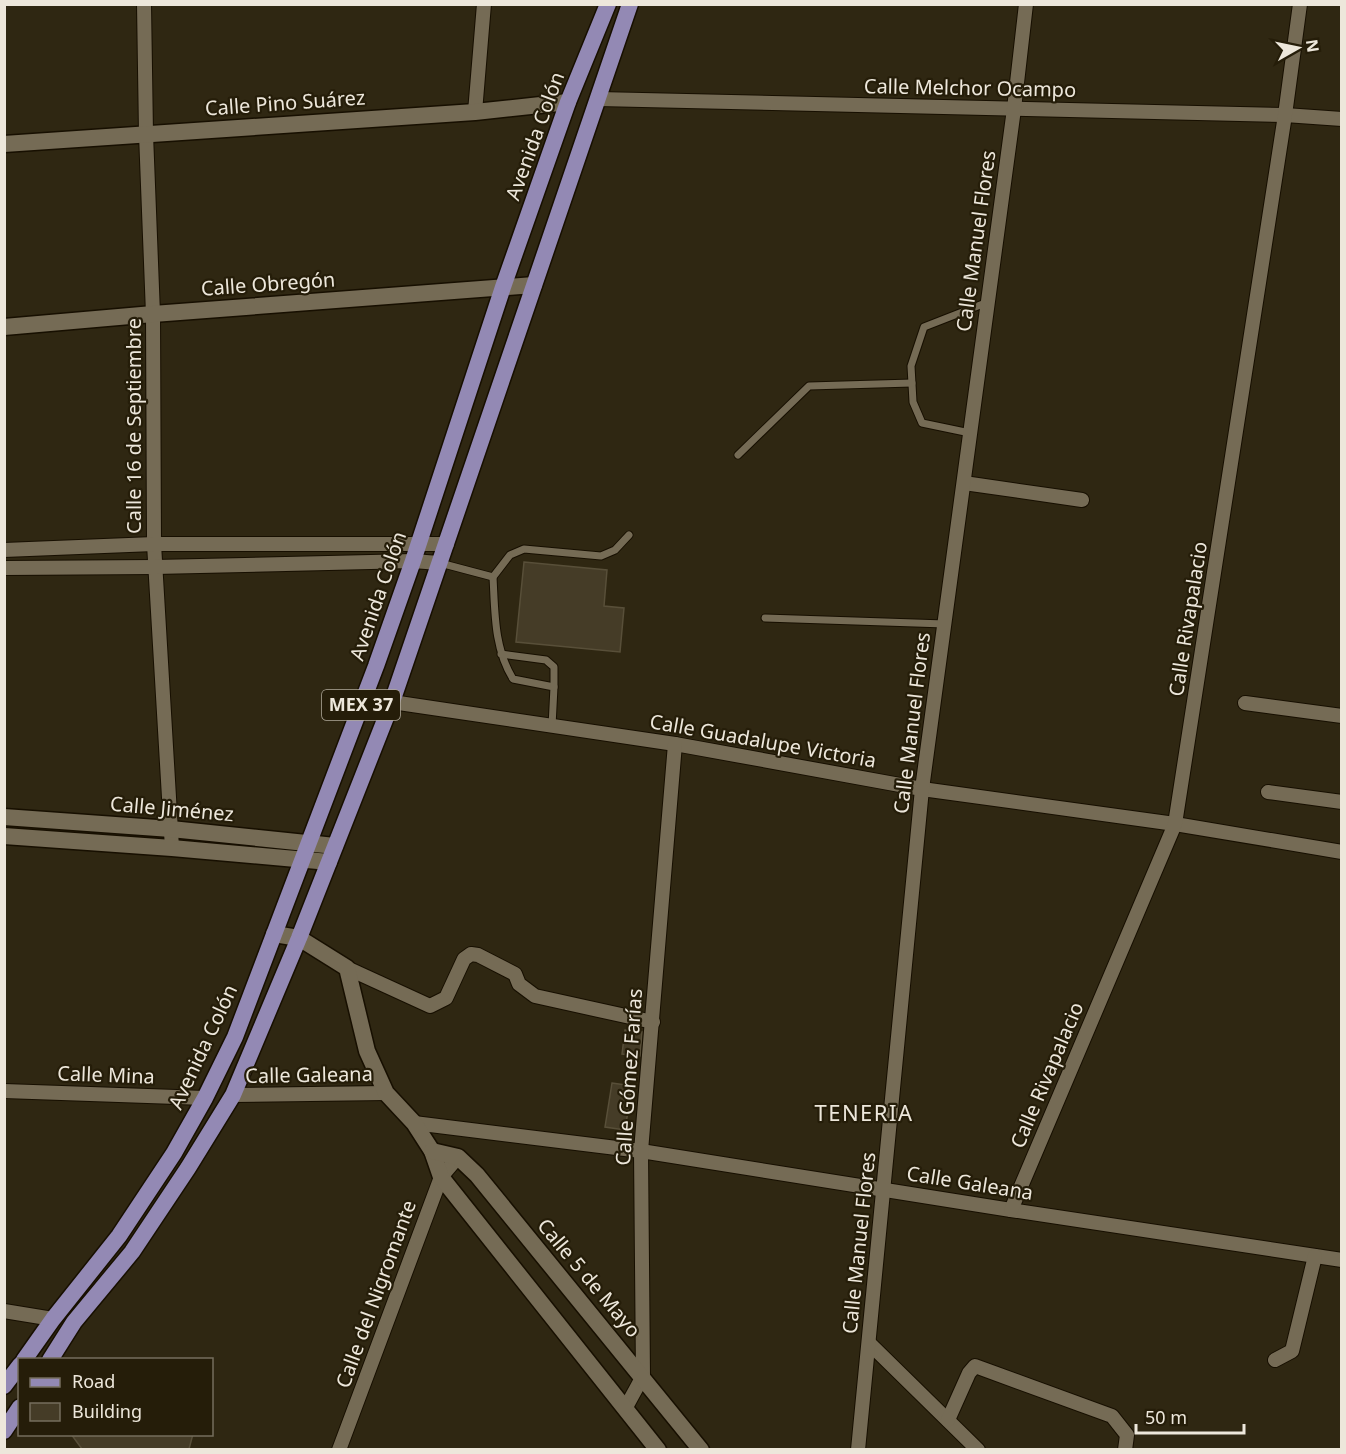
<svg xmlns="http://www.w3.org/2000/svg" width="1346" height="1454" viewBox="0 0 1346 1454" font-family="'Noto Sans',sans-serif">
	<style>
		.building { fill: #453c27; stroke: #584f39; stroke-width: 1.5 }
		.lines { fill: none; stroke-linecap: round; stroke-linejoin: round }
		.service-casing { stroke: #170f00; stroke-width: 9 }
		.minor-casing { stroke: #170f00; stroke-width: 16 }
		.tertiary-casing { stroke: #170f00; stroke-width: 19 }
		.primary-casing { stroke: #170f00; stroke-width: 19 }
		.service { stroke: #756b55; stroke-width: 7 }
		.minor { stroke: #756b55; stroke-width: 14 }
		.tertiary { stroke: #756b55; stroke-width: 16 }
		.primary { stroke: #9389b4; stroke-width: 16 }
		.labels { text-anchor: middle; stroke-width: 4.5; stroke-linejoin: round; paint-order: stroke }
		.shield { fill: #251d09; stroke: #b1aa9c; stroke-width: 1.5 }
		.shield-label { font-size: 18px; font-weight: bold; fill: #ede7db }
		.street-label { font-size: 20px; fill: #ede7db; stroke: #251d09 }
		.quarter-label { font-size: 22px; letter-spacing: 1.5px; fill: #ede7db; stroke: #251d09 }
	</style>
	<rect width="100%" height="100%" fill="#2f2712"/>
	<g class="building">
		<path d="M524 562 607 570 604 606 624 608 620 652 516 642Z"/>
		<path d="M625 1030 642 1032 640 1056 622 1054Z"/>
		<path d="M612 1083 632 1086 625 1130 605 1127Z"/>
		<path d="M71 1434H193L189 1449H82Z"/>
	</g>
	<g class="lines">
		<defs>
			<g id="service">
				<path d="M970 433 922 423 913 402 911 366 924 327 988 302"/>
				<path d="M738 455 809 386 912 383"/>
				<path d="M440 563 493 577 510 555 524 549 601 556 615 550 629 535"/>
				<path d="M493 577C495 613 494 648 513 679L554 687 552 726"/>
				<path d="M765 618 945 624"/>
				<path d="M501 654 546 660 554 667V687"/>
			</g>
			<g id="minor">
				<path d="M144 4 146 134 153 314 154 544 172 848"/>
				<path d="M598 99 1285 115 1342 119"/>
				<path d="M475 112 484 4"/>
				<path d="M964 483 1082 500"/>
				<path d="M4 550 154 544H447"/>
				<path d="M4 568 155 567 413 561 439 563"/>
				<path d="M392 702 675 744 922 789 1175 824 1342 852"/>
				<path d="M1245 703 1342 716"/>
				<path d="M1268 792 1342 802"/>
				<path d="M347 968 430 1006 446 998 464 959 471 954 478 955 515 974 519 984 535 996 653 1022"/>
				<path d="M4 1091 205 1098"/>
				<path d="M233 1095 386 1093"/>
				<path d="M414 1123 641 1151 1011 1210 1342 1260"/>
				<path d="M1011 1210 1175 824 1285 115 1300 4"/>
				<path d="M4 1311 53 1319"/>
				<path d="M869 1343 978 1450"/>
				<path d="M1275 1360 1292 1351 1315 1256"/>
				<path d="M625 1409 643 1376 641 1151 675 744"/>
				<path d="M948 1420 969 1373 975 1366 1112 1416 1127 1435 1125 1450"/>
				<path d="M339 1450 441 1177 458 1157"/>
				<path d="M858 1450 922 789 1014 109 1026 4"/>
			</g>
			<g id="tertiary">
				<path d="M4 144 475 112 568 102"/>
				<path d="M4 327 153 314 534 285"/>
				<path d="M4 817 171 829 335 846"/>
				<path d="M4 836 172 848 329 862"/>
				<path d="M274 934 299 938 347 968 367 1051 386 1093 414 1123 432 1151 441 1177 658 1450"/>
				<path d="M432 1151 458 1157 477 1175 701 1450"/>
			</g>
			<g id="primary">
				<path d="M24 1360 53 1319 119 1236 174 1153 205 1098 235 1037 376 666 413 561 503 287 568 102 608 4"/>
				<path d="M50 1360 74 1322 132 1252 188 1168 233 1095 299 938 392 702 630 4"/>
				<path d="M4 1386 20 1365"/>
				<path d="M4 1431 20 1407"/>
			</g>
		</defs>
		<use href="#service" class="service-casing"/>
		<use href="#minor" class="minor-casing"/>
		<use href="#tertiary" class="tertiary-casing"/>
		<use href="#primary" class="primary-casing"/>
		<use href="#service" class="service"/>
		<use href="#minor" class="minor"/>
		<use href="#tertiary" class="tertiary"/>
		<use href="#primary" class="primary"/>
	</g>
	<g class="labels">
		<rect class="shield" x="322" y="690" width="78" height="30" rx="4.5"/>
		<g class="shield-label">
			<text x="361" y="711">MEX 37</text>
		</g>
		<g class="street-label">
			<text transform="translate(970 88) rotate(1)" y="7">Calle Melchor Ocampo</text>
			<text transform="translate(285 103) rotate(-4)" y="7">Calle Pino Suárez</text>
			<text transform="translate(535 136) rotate(-70)" y="7">Avenida Colón</text>
			<text transform="translate(976 241) rotate(-82)" y="7">Calle Manuel Flores</text>
			<text transform="translate(268 284) rotate(-4)" y="7">Calle Obregón</text>
			<text transform="translate(134 426) rotate(-90)" y="7">Calle 16 de Septiembre</text>
			<text transform="translate(378 596) rotate(-71)" y="7">Avenida Colón</text>
			<text transform="translate(1188 619) rotate(-81)" y="7">Calle Rivapalacio</text>
			<text transform="translate(912 723) rotate(-83)" y="7">Calle Manuel Flores</text>
			<text transform="translate(763 741) rotate(10)" y="7">Calle Guadalupe Victoria</text>
			<text transform="translate(172 809) rotate(5)" y="7">Calle Jiménez</text>
			<text transform="translate(203 1047) rotate(-65)" y="7">Avenida Colón</text>
			<text transform="translate(106 1075) rotate(2)" y="7">Calle Mina</text>
			<text transform="translate(309 1075) rotate(-1)" y="7">Calle Galeana</text>
			<text transform="translate(1047 1075) rotate(-67)" y="7">Calle Rivapalacio</text>
			<text transform="translate(629 1077) rotate(-86)" y="7">Calle Gómez Farías</text>
			<text transform="translate(970 1183) rotate(9)" y="7">Calle Galeana</text>
			<text transform="translate(859 1243) rotate(-84)" y="7">Calle Manuel Flores</text>
			<text transform="translate(589 1278) rotate(50)" y="7">Calle 5 de Mayo</text>
			<text transform="translate(376 1294) rotate(-70)" y="7">Calle del Nigromante</text>
		</g>
		<g class="quarter-label">
			<text x="864" y="1121">TENERIA</text>
		</g>
	</g>
	<rect width="1346" height="1454" fill="none" stroke="#ede7db" stroke-width="12"/>
	<rect x="18" y="1358" width="195" height="78" fill="#251d09" stroke="#756e5d" stroke-width="1.5"/>
	<rect x="30" y="1378" width="30" height="9" fill="#9389b4" stroke="#756e5d" stroke-width="1.5"/>
	<text x="72" y="1388" font-size="18" fill="#ede7db">Road</text>
	<rect x="30" y="1403" width="30" height="18" fill="#453c27" stroke="#756e5d" stroke-width="1.5"/>
	<text x="72" y="1418" font-size="18" fill="#ede7db">Building</text>
	<g transform="translate(1298 48) rotate(81)" stroke="#251d09" stroke-width="4.5" paint-order="stroke">
	<path d="M0-4.5L10 22L0 15L-10 22Z" fill="#ede7db"/>
	<text y="-9" font-size="16" font-weight="bold" text-anchor="middle" fill="#ede7db">N</text>
	</g>
	<path d="M1136 1424v9h108v-9" fill="none" stroke="#ede7db" stroke-width="3"/>
	<text x="1145" y="1424" font-size="18" fill="#ede7db" stroke="#251d09" stroke-width="4.5" paint-order="stroke">50 m</text>
</svg>
